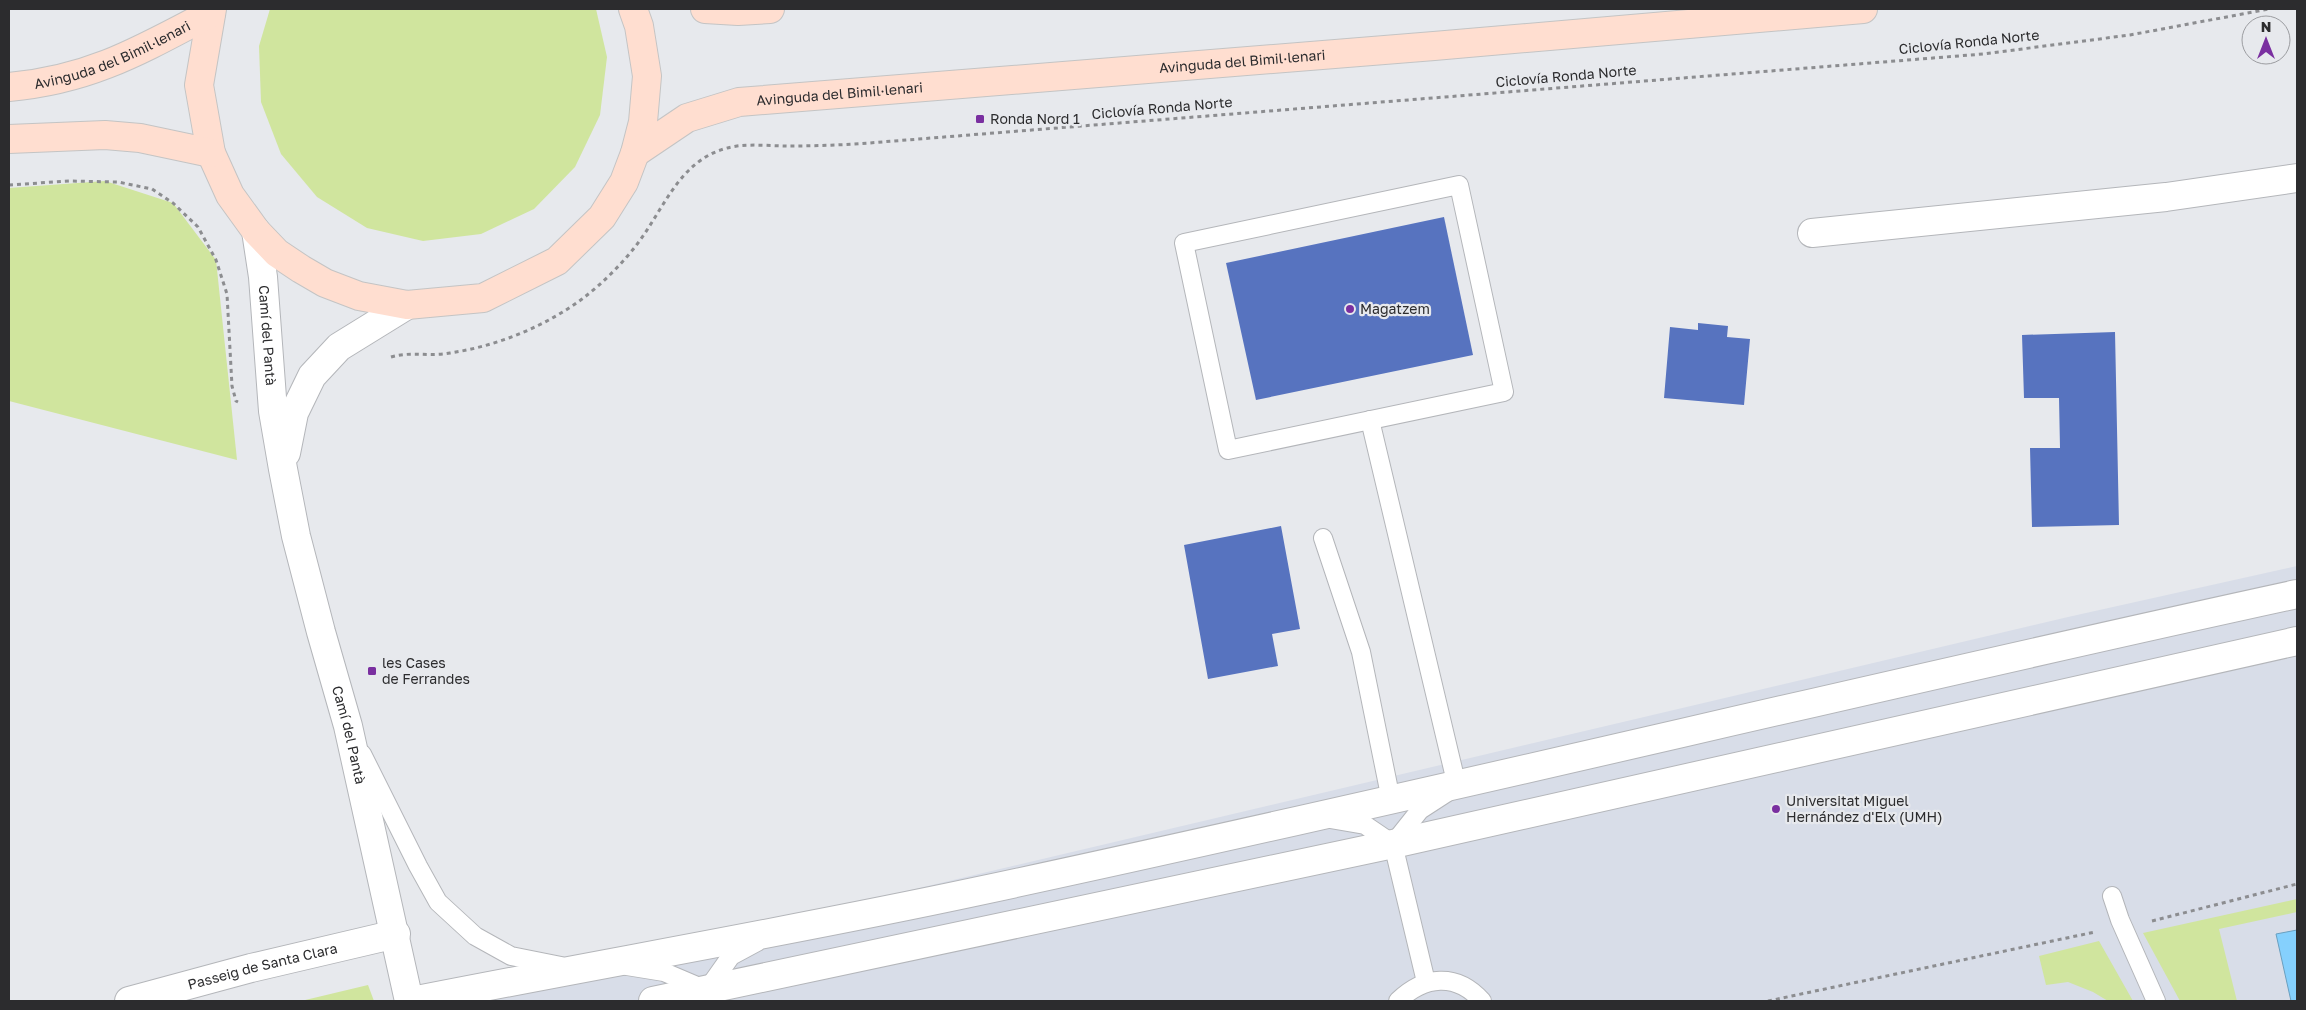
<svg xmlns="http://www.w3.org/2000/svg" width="2306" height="1010" viewBox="0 0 2306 1010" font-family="'Golos Text',sans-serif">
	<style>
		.built { fill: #d8dde8 }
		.green { fill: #d0e59e }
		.water { fill: #85d0fd; stroke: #6a9fbf }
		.building { fill: #5773bf }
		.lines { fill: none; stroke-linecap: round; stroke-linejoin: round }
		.service-casing { stroke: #b4b6ba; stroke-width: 20 }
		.minor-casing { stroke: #b4b6ba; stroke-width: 30 }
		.primary-casing { stroke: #c4c4c4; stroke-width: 30 }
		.path { stroke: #8c8d90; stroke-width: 3; stroke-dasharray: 4 4; stroke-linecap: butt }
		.service { stroke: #fff; stroke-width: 18 }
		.minor { stroke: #fff; stroke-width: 28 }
		.primary { stroke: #ffded0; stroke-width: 28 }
		.poi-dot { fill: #7a2fa0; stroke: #e7e9ed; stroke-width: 2 }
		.labels { text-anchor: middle; stroke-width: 4.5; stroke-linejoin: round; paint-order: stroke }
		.street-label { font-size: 14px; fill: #2c2c2e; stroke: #e7e9ed }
		.poi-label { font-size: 14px; fill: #2c2c2e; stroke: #e7e9ed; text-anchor: start }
	</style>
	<rect width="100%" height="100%" fill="#e7e9ed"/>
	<path class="built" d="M2297 566V1001H440L2068 617Z"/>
	<g class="green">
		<path d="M270 9H596L607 57 600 115 575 167 534 209 481 234 423 241 367 228 317 197 281 154 261 102 259 46Z"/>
		<path d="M105 181 173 203 216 260 237 460 9 401V188Z"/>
		<path d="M2297 899V912L2219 929 2237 1001H2180L2143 933Z"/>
		<path d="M2099 941 2133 1001H2108L2093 992 2068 982 2046 985 2039 956Z"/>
		<path d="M368 985 374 1001H301Z"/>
	</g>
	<path class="water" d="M2297 930V1001H2291L2276 934Z"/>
	<g class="building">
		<path d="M1444 217 1473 355 1256 400 1226 263Z"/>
		<path d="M1698 323 1728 326 1727 337 1750 339 1744 405 1664 398 1670 327 1698 330Z"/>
		<path d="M2115 332 2119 525 2032 527 2030 448H2060L2059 398H2024L2022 335Z"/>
		<path d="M1281 526 1300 629 1272 634 1278 666 1208 679 1184 545Z"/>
	</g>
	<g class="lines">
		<defs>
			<g id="service">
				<path d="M1459 185 1504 392 1228 450 1184 243Z"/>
				<path d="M1370 420 1457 786 1420 810 1393 844"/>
				<path d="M1323 538 1361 652 1391 800"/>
				<path d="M362 754 418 866 438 902 475 936 511 956 561 966"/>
				<path d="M1330 819 1365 825 1393 844 1426 982"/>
				<path d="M2112 896 2120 920 2156 1001"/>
				<path d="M627 966 664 972 704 989"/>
				<path d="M708 993 707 990 731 956 757 942"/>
				<path d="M1398 1001C1424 976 1456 972 1482 1001"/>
			</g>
			<g id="minor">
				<path id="s1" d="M256 231 263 277 273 411 283 469 296 536 321 632 348 726 409 1001"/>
				<path d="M1812 233 2166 197 2297 178"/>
				<path d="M286 453 294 413 312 376 339 347 407 305"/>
				<path id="s2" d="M129 1001 251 968 396 934"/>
				<path d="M412 1001C599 964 787 932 974 892 1416 798 1855 690 2297 594"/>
				<path d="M653 1001 1393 844 2297 641"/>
			</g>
			<g id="primary">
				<path d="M212 9 199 85 211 153 230 195 256 231 277 253 301 269 325 283 359 296 407 305 483 298 557 261 602 217 624 182 635 153 643 122 647 76 639 26 633 9"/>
				<path d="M705 9 738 11 770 9"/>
				<path id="s3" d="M9 87C90 80 141 50 211 13"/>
				<path d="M9 139 105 135 140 138 211 153"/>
				<path id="s4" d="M635 153 687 118 739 102 1434 46 1863 9"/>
			</g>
		</defs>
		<use href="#service" class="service-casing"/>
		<use href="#minor" class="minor-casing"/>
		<use href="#primary" class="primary-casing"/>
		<g class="path">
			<path d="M9 185 69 181 118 182 152 189 173 203 198 227 216 260 227 294 232 386 236 401 238 402"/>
			<path d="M391 357C412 351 430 357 450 353 497 346 544 327 582 299 602 284 623 263 638 243 667 204 682 154 737 146 754 144 773 146 790 146 816 146 843 145 869 143L1983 54 2130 35 2269 9"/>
			<path d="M2152 921 2297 884"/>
			<path d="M1768 1001 2095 932"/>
		</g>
		<use href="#service" class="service"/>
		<use href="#minor" class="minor"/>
		<use href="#primary" class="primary"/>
	</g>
	<g class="poi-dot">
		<rect x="975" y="114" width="10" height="10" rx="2.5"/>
		<circle cx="1350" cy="309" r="5"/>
		<rect x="367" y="666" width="10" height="10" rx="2.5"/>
		<circle cx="1776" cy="809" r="5"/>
	</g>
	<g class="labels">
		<g class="street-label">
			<text transform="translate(1969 42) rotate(-6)" y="5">Ciclovía Ronda Norte</text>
			<text dy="5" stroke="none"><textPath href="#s3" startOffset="109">Avinguda del Bimil·lenari</textPath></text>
			<text dy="5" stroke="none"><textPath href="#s4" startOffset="622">Avinguda del Bimil·lenari</textPath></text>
			<text transform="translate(1566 76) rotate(-5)" y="5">Ciclovía Ronda Norte</text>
			<text dy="5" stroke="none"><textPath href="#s4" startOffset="218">Avinguda del Bimil·lenari</textPath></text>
			<text transform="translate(1162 108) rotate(-5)" y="5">Ciclovía Ronda Norte</text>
			<text dy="5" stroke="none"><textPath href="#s1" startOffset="105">Camí del Pantà</textPath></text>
			<text dy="5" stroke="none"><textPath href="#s1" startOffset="514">Camí del Pantà</textPath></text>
			<text dy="5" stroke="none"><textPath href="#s2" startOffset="138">Passeig de Santa Clara</textPath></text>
		</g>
		<g class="poi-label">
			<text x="990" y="124">Ronda Nord 1</text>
			<text x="1360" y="314">Magatzem</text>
			<text x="382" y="668">les Cases<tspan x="382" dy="16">de Ferrandes</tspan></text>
			<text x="1786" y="806">Universitat Miguel<tspan x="1786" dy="16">Hernández d'Elx (UMH)</tspan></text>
		</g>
	</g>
	<rect width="2306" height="1010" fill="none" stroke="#2c2c2e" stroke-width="20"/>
	<g transform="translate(2266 40)"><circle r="24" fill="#e7e9ed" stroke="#9c9da1"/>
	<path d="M0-4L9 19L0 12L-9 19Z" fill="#7a2fa0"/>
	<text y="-8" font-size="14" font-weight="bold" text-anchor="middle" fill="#2c2c2e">N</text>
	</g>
</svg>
